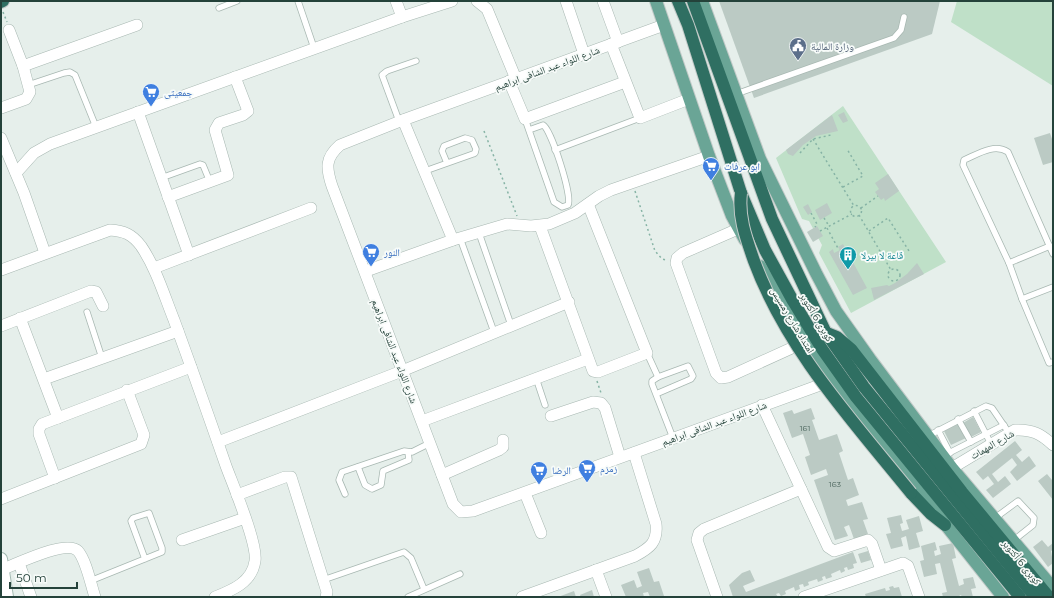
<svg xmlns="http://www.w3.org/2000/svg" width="1054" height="598" viewBox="0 0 1054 598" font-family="Montserrat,'Noto Naskh Arabic',sans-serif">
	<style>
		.green { fill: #bfe0c8 }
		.building { fill: #bbcac4 }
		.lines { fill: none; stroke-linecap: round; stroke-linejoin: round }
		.lane-casing { stroke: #a8b8b2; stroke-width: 7 }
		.street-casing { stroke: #a8b8b2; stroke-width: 12 }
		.secondary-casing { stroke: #a4bbb3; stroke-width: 14 }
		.primary-casing { stroke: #c2cac8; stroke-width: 14 }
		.highway-casing { stroke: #c2cac8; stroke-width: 14 }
		.path { stroke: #86b3a5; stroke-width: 1.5; stroke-dasharray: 2 3; stroke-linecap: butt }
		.lane { stroke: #fff; stroke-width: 5.5 }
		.street { stroke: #fff; stroke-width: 11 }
		.secondary { stroke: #fff; stroke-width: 12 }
		.primary { stroke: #6aa596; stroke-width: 12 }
		.highway { stroke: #2f6f62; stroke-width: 12 }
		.highway-bridge-casing { stroke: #c2cac8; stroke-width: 14; stroke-linecap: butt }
		.highway-bridge { stroke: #2f6f62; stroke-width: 12 }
		.labels { text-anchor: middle; stroke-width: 3.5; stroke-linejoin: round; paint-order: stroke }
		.number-label { font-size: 8px; fill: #4a645c }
		.service-label { font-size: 10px; fill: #4e5e75; stroke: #f7fbf9; text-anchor: start }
		.street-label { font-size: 10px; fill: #24423a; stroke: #f7fbf9 }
		.shop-label { font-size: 10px; fill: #366cbe; stroke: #f7fbf9; text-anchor: start }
		.culture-label { font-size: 10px; fill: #0d838f; stroke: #f7fbf9; text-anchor: start }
	</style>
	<rect width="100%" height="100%" fill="#e6efeb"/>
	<g class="green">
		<path d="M957 1H1053V86L951 22Z"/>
		<path d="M843 106 946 262 851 313 819 253 822 245 809 221 802 219 776 158Z"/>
	</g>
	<g class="building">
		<path d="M719 1H940L932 34 754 98Z"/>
		<path d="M844 112 848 121 843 123 838 115Z"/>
		<path d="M832 115 838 131 816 136 803 145 793 156 788 154 786 150Z"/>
		<path d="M1050 133 1053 142V162L1043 165 1034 138Z"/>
		<path d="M888 174 899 191 885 201 884 198 881 200 875 192 879 189 875 183Z"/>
		<path d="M827 203 832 213 820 220 815 210Z"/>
		<path d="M808 204 812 212 808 215 803 207Z"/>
		<path d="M817 226 823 236 813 242 807 232Z"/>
		<path d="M843 244 867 288 853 295 829 252 833 249 834 253 840 250 838 247Z"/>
		<path d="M917 263 924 274 874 300 871 288 887 285 889 286 895 283 907 274Z"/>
		<path d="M811 408 815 419 812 420 819 440 837 434 843 451 839 453 848 480 853 478 859 495 846 500 848 506 862 502 868 519 863 520 868 534 854 539 849 525 844 527 848 536 835 540 814 480 828 475 826 469 811 475 805 457 810 455 803 434 792 438 783 413 792 410 794 414Z"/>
		<path d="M973 417 981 432 971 437 963 423Z"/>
		<path d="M958 424 966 438 951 445 944 431Z"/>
		<path d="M1015 441 1022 450 1016 455 1022 462 1029 456 1036 466 1017 481 1010 472 1017 465 1012 458 992 474 998 482 1005 476 1011 484 993 498 986 490 994 484 988 476 983 480 976 472Z"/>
		<path d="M1047 474 1052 480 1053 479V500L1038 481Z"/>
		<path d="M901 515 903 523 900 524 902 531 909 529 906 520 919 516 923 531 916 533 920 547 909 550 906 536 901 538 903 546 891 549 886 534 891 533 887 518Z"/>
		<path d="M1042 540 1048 547 1053 543V550L1051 551 1053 563 1048 567 1033 547Z"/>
		<path d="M935 542 937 550 934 551 935 556 941 554 939 546 953 543 956 558 952 559 959 586 964 584 963 579 973 577 976 588 971 589 973 597H962L961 595 957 597H943L942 593 947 592 940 563 935 564 937 574 924 577 920 561 924 560 921 546Z"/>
		<path d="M868 551 871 560 861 563 858 554Z"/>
		<path d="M853 552 857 563 853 564 854 568 848 570 847 567 844 568 845 571 841 573 840 570 831 574 832 577 826 579 825 576 822 577 823 580 818 582 817 579 808 582 809 585 804 587 803 584 799 585 800 589 795 591 794 587 785 591 786 594 781 596 779 593 776 594 778 597H733L729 585 742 573 750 570 755 581 743 586 746 592Z"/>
		<path d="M649 568 654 582 659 581 664 596 650 597 648 592 643 593 644 597H626L621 585 634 580 637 588 642 586 637 572Z"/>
		<path d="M893 586 894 588 899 587 902 597H866L865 594 885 588 886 591 890 590 889 587Z"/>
		<path d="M592 590 594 597H581L580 595Z"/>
		<path d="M574 591 576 597H558Z"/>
	</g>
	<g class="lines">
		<defs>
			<g id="lane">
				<path d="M298 1 314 48"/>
				<path d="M219 8 237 1"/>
				<path d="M28 85 64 73 70 72 75 75 96 127"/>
				<path d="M736 94 894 38 901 30 904 17"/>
				<path d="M525 119 554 202 562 207 568 205C573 197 551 129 543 125L529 130"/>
				<path d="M399 121 382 75 387 71 416 61"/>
				<path d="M555 150 640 118"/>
				<path d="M425 171 473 154 475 153 476 149 472 140 465 138 444 146 442 151 447 163"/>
				<path d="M161 178 200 164 203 165 210 182"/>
				<path d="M479 233 511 325"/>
				<path d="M460 238 494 332"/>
				<path d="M1053 254 1008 152C994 143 978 154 964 160L963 165 1009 263 1022 299 1049 363 1053 362"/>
				<path d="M1009 263 1050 246"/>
				<path d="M1022 299 1053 287"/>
				<path d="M87 312 102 358"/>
				<path d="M647 353 658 377"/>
				<path d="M536 378 545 405"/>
				<path d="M656 394 691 379 693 376 688 366 658 377 652 381V384L673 438"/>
				<path d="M974 411 991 444"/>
				<path d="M958 419 971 442"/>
				<path d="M938 430 950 453"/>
				<path d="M928 436 986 406 992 408 1009 433"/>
				<path d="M943 456 1004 425"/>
				<path d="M358 467 365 485 372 489 381 485 383 471 409 460 408 452"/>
				<path d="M345 494 339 480 342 472 404 451 412 452 430 443"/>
				<path d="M995 518 1018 501 1034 518 1033 525 1013 541"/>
				<path d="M323 580 404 552 411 558 424 589"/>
				<path d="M90 581 162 552V548L149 513 133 518 131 521 145 559"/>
				<path d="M408 597 460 574"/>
			</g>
			<g id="street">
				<path d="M396 1 402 17"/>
				<path d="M477 1 487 9 516 79"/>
				<path d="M566 1 584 54"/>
				<path d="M603 1 618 42"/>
				<path d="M664 25 403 120 340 145C325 158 326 168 332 186L453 504 461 512 473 511 831 381"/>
				<path d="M611 44 640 118 689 99"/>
				<path d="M23 66 137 25"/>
				<path d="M509 81 525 119 625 82"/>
				<path d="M1 108 26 99 30 92 23 66 9 30"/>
				<path d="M138 112 189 255"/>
				<path d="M403 120 453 240"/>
				<path d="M1 138 24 193 45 253"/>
				<path d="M16 173 34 153 50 144 402 17 452 1"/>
				<path d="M168 197 228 175 215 130 219 123 243 115 248 111 235 77"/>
				<path d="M540 226 593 371 598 372 647 353 588 204"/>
				<path d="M738 229 683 253 677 258 676 263 716 373 721 378 728 377 805 342"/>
				<path d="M154 268 311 208"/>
				<path d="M1 270 110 230C124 231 132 234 141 246 156 268 164 295 174 320 192 369 209 417 226 466 233 485 258 544 255 561 252 582 233 590 215 597"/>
				<path d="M366 271 453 240 507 224 531 226 549 224 575 213 599 196 611 190 709 156"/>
				<path d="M20 318 58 418"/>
				<path d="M1 326 91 291 96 292 103 306"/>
				<path d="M44 379 178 331"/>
				<path d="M762 405 828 547 834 551 868 540 872 544 881 570"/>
				<path d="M551 416 593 402 601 403 605 408 620 457"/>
				<path d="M422 421 588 359"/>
				<path d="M218 442 402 371 569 302"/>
				<path d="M952 468 1015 430C1032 429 1041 434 1053 445"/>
				<path d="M442 475 499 450 503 447V440"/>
				<path d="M55 478 39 434V429L42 424 191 367"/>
				<path d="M525 493 541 533"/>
				<path d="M237 495 285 477H291L327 592 326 597"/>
				<path d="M1 499 141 444 144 435 127 390"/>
				<path d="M182 540 245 518"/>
				<path d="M19 563 31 597"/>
				<path d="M3 569C17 564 67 539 78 551 86 560 91 585 95 597"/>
				<path d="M596 570 606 597"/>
				<path d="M522 597 635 556C650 548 658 542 656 524L634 453"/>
				<path d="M717 597 697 540 699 533 704 529 801 489"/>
				<path d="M804 597 903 563 908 566 919 597"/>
			</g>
			<path id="secondary" d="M1 559 7 597"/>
			<g id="primary">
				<path d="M656 1 709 156 732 216 745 240"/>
				<path d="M702 1 760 159 816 273 836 311 870 359 952 468 1053 588"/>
				<path d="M760 266 805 341 831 381 1003 597"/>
			</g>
			<g id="highway">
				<path d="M678 1 688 25 741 193 765 250 793 301 822 349 856 397 1020 597"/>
				<path d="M693 1 772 219 826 333 864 387 1035 597"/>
				<path d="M1 2 3 1"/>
				<path d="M827 333 837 337 851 349 962 492 1049 597"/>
				<path d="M911 493 931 514 945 525"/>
			</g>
		</defs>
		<use href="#lane" class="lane-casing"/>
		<use href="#street" class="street-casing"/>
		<use href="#secondary" class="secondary-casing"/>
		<use href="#primary" class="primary-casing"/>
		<use href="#highway" class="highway-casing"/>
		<g class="path">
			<path d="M3 12 7 22"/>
			<path d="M484 131 517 216"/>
			<path d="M813 139 854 206"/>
			<path d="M800 153 813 139 831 135"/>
			<path d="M843 187 863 176 847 149"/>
			<path d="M635 191 655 251 662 259 666 260"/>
			<circle cx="856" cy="211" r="5.5"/>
			<path d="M861 208 878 196"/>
			<path d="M811 213 817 224 815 227"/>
			<path d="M859 215 891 270"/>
			<path d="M824 218 829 226"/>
			<path d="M827 228 839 250"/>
			<path d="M820 231 852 214"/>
			<path d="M869 231 888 218 909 251"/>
			<circle cx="894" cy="275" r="6"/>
			<path d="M597 381 601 393"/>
		</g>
		<use href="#lane" class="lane"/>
		<use href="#street" class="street"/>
		<use href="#secondary" class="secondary"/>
		<use href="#primary" class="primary"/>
		<use href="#highway" class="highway"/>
		<defs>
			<path id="highway-bridge" d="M741 193C738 217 746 238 754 261 787 350 852 420 911 493"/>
		</defs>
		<use href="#highway-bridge" class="highway-bridge-casing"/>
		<use href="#highway-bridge" class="highway-bridge"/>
	</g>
	<defs>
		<symbol id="civic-pin" viewBox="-11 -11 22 30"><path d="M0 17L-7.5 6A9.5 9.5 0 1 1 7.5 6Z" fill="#5c6f8a" stroke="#f7fbf9"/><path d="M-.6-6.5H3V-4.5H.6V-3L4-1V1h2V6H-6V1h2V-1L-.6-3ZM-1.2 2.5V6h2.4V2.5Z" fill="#fff"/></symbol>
		<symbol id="supermarket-pin" viewBox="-11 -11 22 30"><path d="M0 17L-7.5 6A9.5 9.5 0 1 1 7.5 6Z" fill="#3f7fe0" stroke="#f7fbf9"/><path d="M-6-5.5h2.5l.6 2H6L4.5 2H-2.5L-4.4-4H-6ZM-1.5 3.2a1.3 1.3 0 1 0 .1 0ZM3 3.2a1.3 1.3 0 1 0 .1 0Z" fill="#fff"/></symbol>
		<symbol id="building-pin" viewBox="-11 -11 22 30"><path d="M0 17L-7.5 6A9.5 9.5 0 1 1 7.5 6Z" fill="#0f9aa8" stroke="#f7fbf9"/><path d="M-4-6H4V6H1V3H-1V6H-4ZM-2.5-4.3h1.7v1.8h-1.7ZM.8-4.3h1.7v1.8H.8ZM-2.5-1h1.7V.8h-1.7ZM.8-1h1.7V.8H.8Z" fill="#fff"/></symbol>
	</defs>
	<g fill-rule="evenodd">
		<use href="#civic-pin" x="788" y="36" width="20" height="27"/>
		<use href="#supermarket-pin" x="141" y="82" width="20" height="27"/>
		<use href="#supermarket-pin" x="701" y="156" width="20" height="27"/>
		<use href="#supermarket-pin" x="361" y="242" width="20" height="27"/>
		<use href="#building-pin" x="838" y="245" width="20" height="27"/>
		<use href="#supermarket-pin" x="577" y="458" width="20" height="27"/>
		<use href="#supermarket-pin" x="529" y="460" width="20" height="27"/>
	</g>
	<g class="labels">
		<g class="number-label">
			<text x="805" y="431">161</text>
			<text x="835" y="487">163</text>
		</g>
		<g class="service-label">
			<text x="811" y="50">وزارة المالية</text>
		</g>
		<g class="street-label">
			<text transform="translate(547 68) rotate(-20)" y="4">شارع اللواء عبد الشافى ابراهيم</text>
			<text transform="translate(817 317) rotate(59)" y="4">كوبرى 6 أكتوبر</text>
			<text transform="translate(793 320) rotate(59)" y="4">امتداد شارع رمسيس</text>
			<text transform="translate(395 351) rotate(69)" y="4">شارع اللواء عبد الشافى ابراهيم</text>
			<text transform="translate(714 423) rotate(-20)" y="4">شارع اللواء عبد الشافى ابراهيم</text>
			<text transform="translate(992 444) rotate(-30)" y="4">شارع المهمات</text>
			<text transform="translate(1022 562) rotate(51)" y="4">كوبرى 6 أكتوبر</text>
		</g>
		<g class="shop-label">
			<text x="164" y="96">جمعيتى</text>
			<text x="724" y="170">ابو عرفات</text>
			<text x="384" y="256">النور</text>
			<text x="600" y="472">زمزم</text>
			<text x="552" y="474">الرضا</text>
		</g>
		<g class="culture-label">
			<text x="861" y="259">قاعة لا بيرلا</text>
		</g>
	</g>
	<rect width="1054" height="598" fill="none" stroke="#24423a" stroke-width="4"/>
	<path d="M10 582v6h67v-6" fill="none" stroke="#24423a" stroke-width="2"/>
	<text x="16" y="582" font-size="12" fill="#24423a" stroke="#f7fbf9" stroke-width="3" paint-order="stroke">50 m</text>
</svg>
